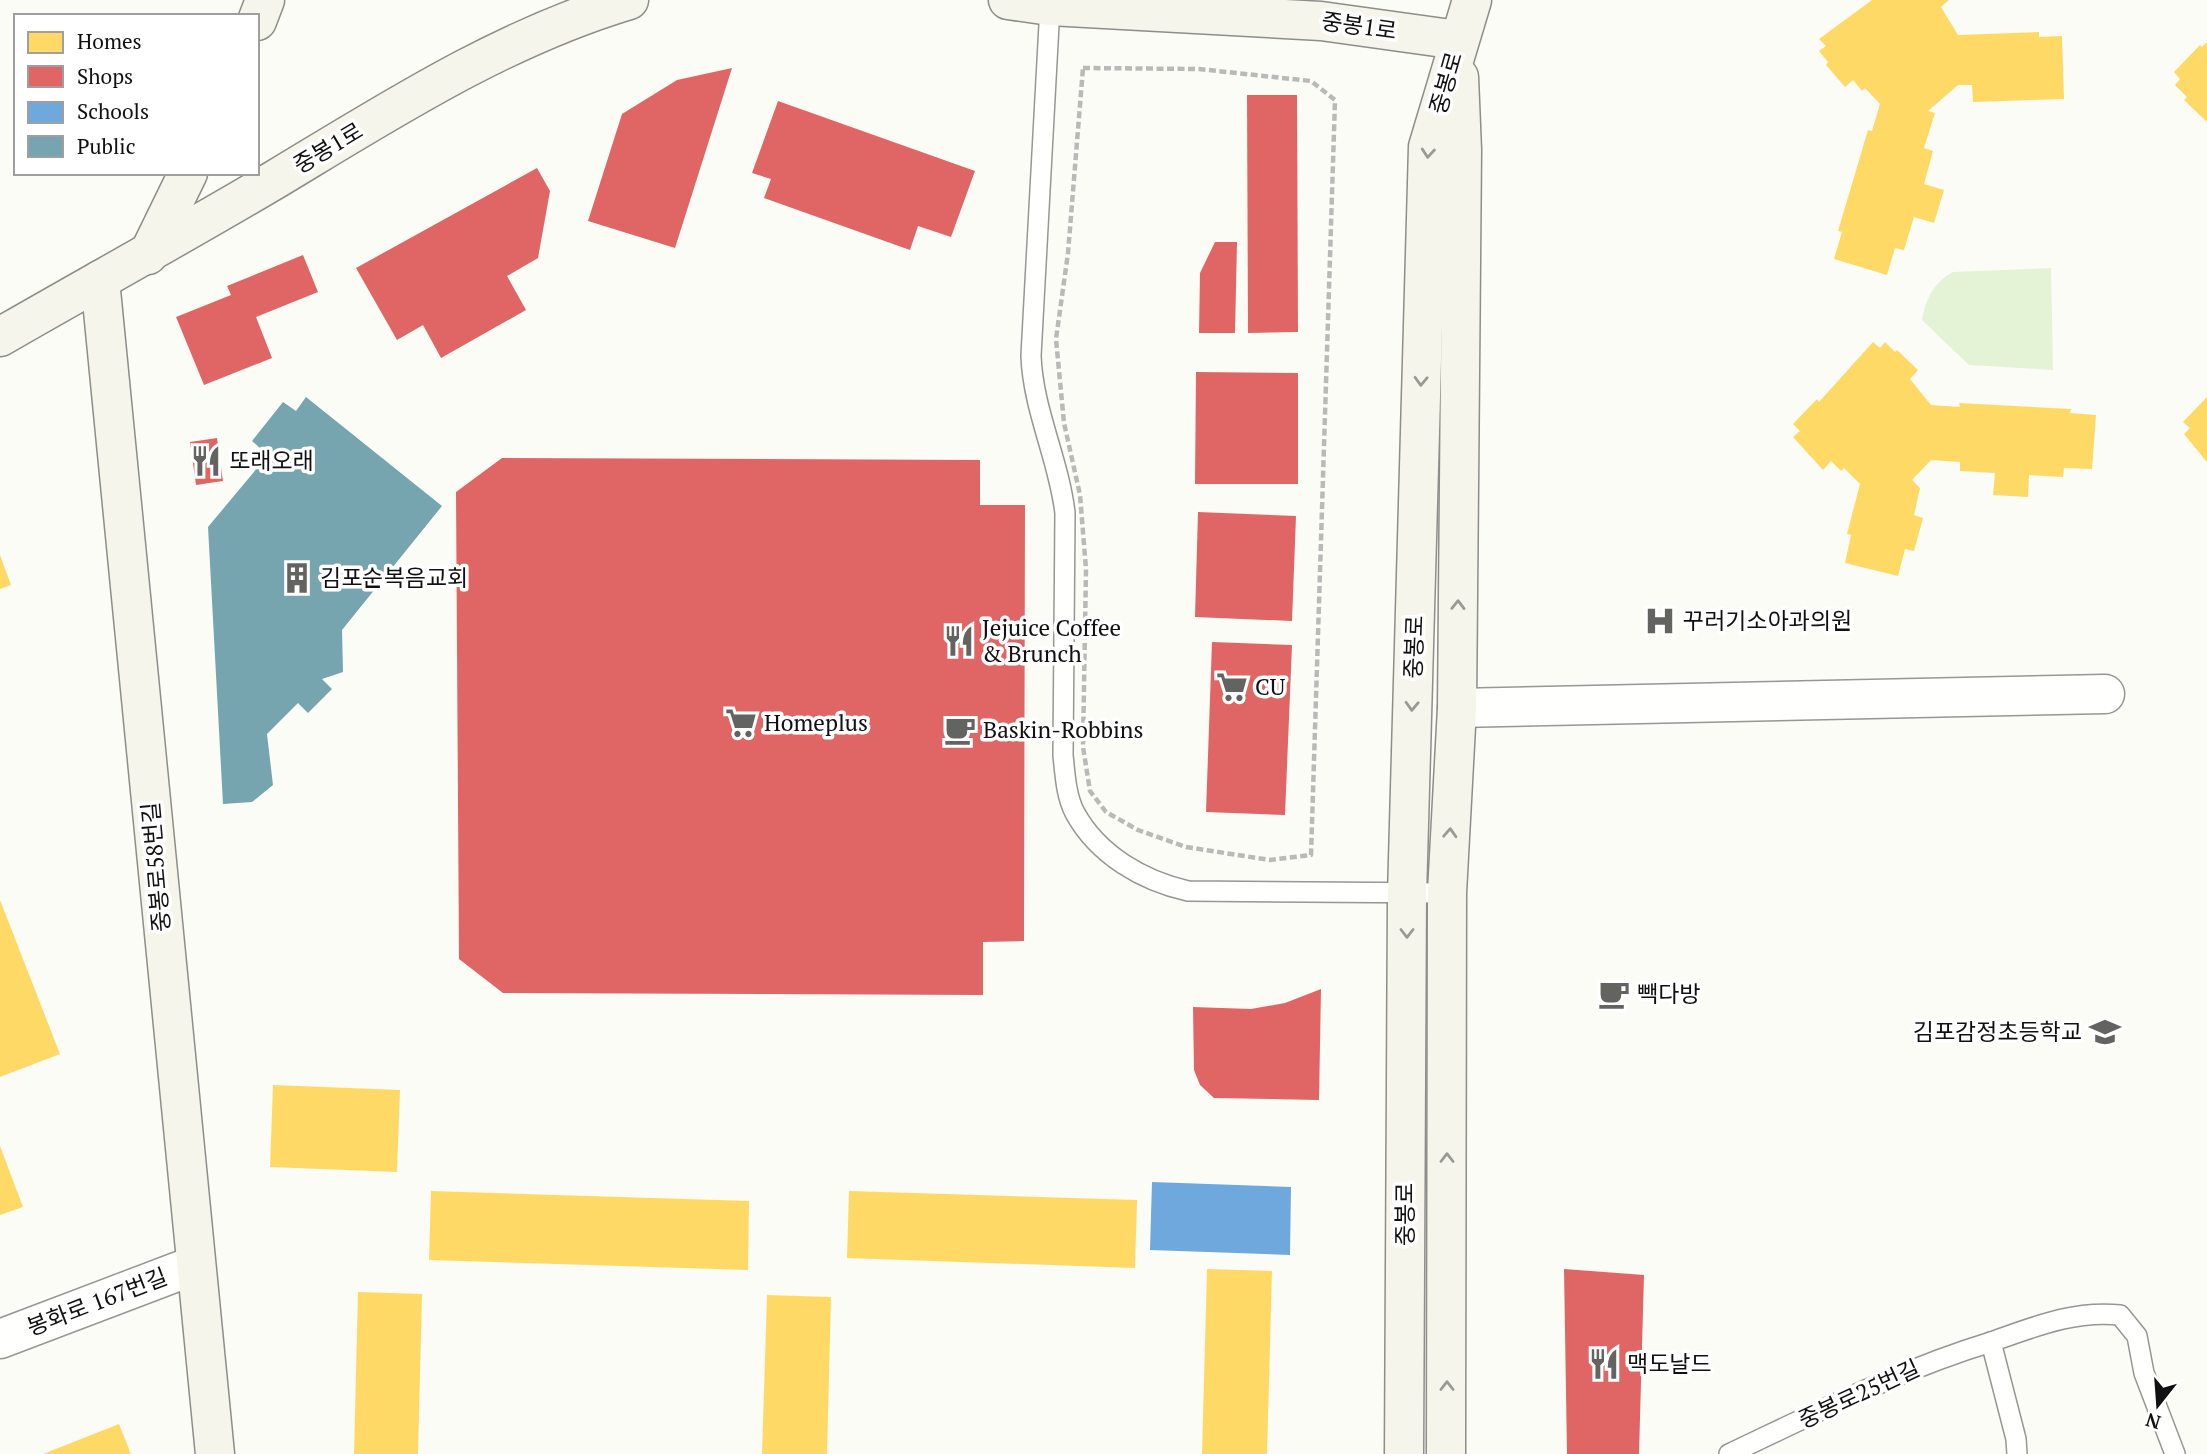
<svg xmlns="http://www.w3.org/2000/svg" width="2207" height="1454" viewBox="0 0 2207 1454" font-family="'PT Serif','Noto Sans KR',serif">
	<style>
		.green { fill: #e4f2d6 }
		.homes { fill: #ffd966 }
		.shops { fill: #e06666 }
		.schools { fill: #6fa8dc }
		.public { fill: #76a5af }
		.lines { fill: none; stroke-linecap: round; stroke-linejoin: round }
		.lane-casing { stroke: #969694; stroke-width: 22 }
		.street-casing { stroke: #969694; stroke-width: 41 }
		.secondary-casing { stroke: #8d8d8a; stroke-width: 41 }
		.path { stroke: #b9b9b8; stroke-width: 4.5; stroke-dasharray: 7 3.5; stroke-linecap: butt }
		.lane { stroke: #fffffe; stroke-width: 19 }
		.street { stroke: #fffffe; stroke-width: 38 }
		.secondary { stroke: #f6f5eb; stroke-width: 38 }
		.oneway { stroke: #9a9993 }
		.labels { text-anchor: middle; stroke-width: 7; stroke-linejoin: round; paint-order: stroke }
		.street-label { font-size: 23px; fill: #101010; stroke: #fff }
		.poi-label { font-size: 23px; fill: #101010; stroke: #fff; text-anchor: start }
	</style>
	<rect width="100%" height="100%" fill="#fcfcf6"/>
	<path class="green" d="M2051 268 2053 370 1969 365 1922 320C1925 300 1934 282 1953 272Z"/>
	<g class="homes">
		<path d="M1872 0H1949L1941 7 1958 35 2039 32V37L2062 36 2064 99 1973 102 1972 85H1958L1928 111 1935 113 1924 148 1933 151 1924 184 1944 190 1934 223 1914 217 1904 250 1895 248 1887 275 1834 259 1842 232 1838 231 1868 130 1872 131 1880 104 1865 88 1862 91 1853 80 1845 87 1826 65 1828 62 1819 51 1826 46 1819 39Z"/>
		<path d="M2207 42V122L2184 100 2187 97 2175 85 2180 79 2174 72 2200 45 2202 47Z"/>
		<path d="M1873 342 1880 348 1885 342 1895 352 1897 350 1918 370 1910 379 1931 405 1960 407 1959 403 2071 409 2070 413 2096 415 2092 469 2064 468 2063 477 2029 475 2028 497 1993 495 1995 473 1960 471V462L1931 460 1912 480 1920 488 1914 515 1923 518 1914 551 1905 549 1898 576 1845 563 1851 535 1847 534 1860 484 1844 468 1841 471 1831 461 1823 470 1793 437 1800 431 1793 424 1817 399 1819 402Z"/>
		<path d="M2207 397V462L2184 434 2190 428 2183 422Z"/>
		<path d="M0 555 11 585 0 589Z"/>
		<path d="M0 900 60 1054 0 1077Z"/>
		<path d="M273 1085 400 1090 397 1172 270 1167Z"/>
		<path d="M0 1146 23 1207 0 1215Z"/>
		<path d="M431 1191 749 1201 748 1270 429 1260Z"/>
		<path d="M849 1191 1137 1200 1135 1268 847 1258Z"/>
		<path d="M1207 1269 1272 1271 1267 1454H1202Z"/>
		<path d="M358 1292 422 1294 418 1454H354Z"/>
		<path d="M767 1295 831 1297 827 1454H762Z"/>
		<path d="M119 1424 131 1454H43Z"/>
	</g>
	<g class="shops">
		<path d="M732 68 675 248 588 221 622 114 677 80Z"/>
		<path d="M1247 95H1297L1298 332 1248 333Z"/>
		<path d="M778 101 975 171 951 237 918 226 910 250 764 198 771 179 752 173Z"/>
		<path d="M537 168 550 191 538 258 507 276 526 310 441 358 423 325 397 340 356 268Z"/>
		<path d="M1215 242H1237L1235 333H1199L1200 273Z"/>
		<path d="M303 255 318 292 256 317 272 358 204 385 176 317 231 295 227 286Z"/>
		<path d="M1196 372 1298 373V484H1195Z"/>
		<path d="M217 438 223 481 196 485 190 442Z"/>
		<path d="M502 458 980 460V505H1025L1024 941 983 942V995L503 993 459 959 456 492Z"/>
		<path d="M1198 512 1296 516 1292 621 1195 617Z"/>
		<path d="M1212 642 1292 645 1285 815 1206 812Z"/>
		<path d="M1321 989 1319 1100 1214 1098 1200 1085 1194 1070 1193 1007 1251 1009 1285 1003Z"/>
		<path d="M1564 1269 1644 1275 1639 1454H1567Z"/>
	</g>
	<path class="schools" d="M1152 1182 1291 1187 1290 1255 1150 1250Z"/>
	<path class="public" d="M306 397 442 506 342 630 343 672 322 679 332 689 308 713 298 703 267 734 273 785 252 802 223 804 208 527 268 455 252 441 283 402 296 411Z"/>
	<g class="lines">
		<defs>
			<g id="lane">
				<path d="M1050 6 1031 356C1033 410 1059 460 1065 513L1063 755C1065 774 1066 796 1075 813 1098 855 1143 881 1188 891L1447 893"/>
				<path d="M1991 1342C2034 1327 2074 1310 2120 1315L2137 1336 2144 1373 2175 1454"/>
				<path d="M1729 1454C1816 1413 1899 1370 1991 1342L2016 1439 2017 1454"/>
			</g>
			<g id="street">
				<path d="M1457 708 2105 694"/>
				<path d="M0 1339 195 1265"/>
			</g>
			<g id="secondary">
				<path d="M1008 0 1050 6 1321 21 1458 40"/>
				<path d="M257 21 265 0"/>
				<path d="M148 255 188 173"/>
				<path d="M100 280 215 1454"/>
				<path d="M0 337C92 284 185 233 276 179 389 111 502 38 629 0"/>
				<path d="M1404 1454 1407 895 1428 147 1472 0"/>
				<path d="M1446 1454 1447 893 1457 708 1462 150 1459 77"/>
			</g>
		</defs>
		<use href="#lane" class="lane-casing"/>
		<use href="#street" class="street-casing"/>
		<use href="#secondary" class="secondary-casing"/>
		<path class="path" d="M1083 68 1199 69 1311 81 1335 100 1311 855 1270 860 1186 847 1138 830 1106 812 1090 791 1083 747 1086 569 1080 495 1064 423 1056 339 1068 253Z"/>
		<use href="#lane" class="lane"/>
		<use href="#street" class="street"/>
		<use href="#secondary" class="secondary"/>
	</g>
	<defs><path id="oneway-chevron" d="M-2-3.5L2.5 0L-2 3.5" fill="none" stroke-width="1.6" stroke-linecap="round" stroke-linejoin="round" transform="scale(1.75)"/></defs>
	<g class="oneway">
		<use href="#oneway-chevron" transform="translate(1428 153) rotate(95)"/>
		<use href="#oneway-chevron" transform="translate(1421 381) rotate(92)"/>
		<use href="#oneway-chevron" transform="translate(1458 605) rotate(-89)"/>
		<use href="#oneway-chevron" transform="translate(1412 706) rotate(92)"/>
		<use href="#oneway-chevron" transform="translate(1450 833) rotate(-87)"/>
		<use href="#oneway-chevron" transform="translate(1407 933) rotate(90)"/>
		<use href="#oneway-chevron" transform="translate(1447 1158) rotate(-90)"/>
		<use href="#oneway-chevron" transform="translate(1447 1386) rotate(-90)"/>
	</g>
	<defs>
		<symbol id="restaurant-bare" viewBox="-9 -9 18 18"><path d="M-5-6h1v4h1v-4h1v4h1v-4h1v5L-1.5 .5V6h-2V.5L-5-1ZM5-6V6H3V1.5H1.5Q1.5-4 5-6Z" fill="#636360" stroke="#fff" stroke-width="2.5" paint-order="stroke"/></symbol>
		<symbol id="building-bare" viewBox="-9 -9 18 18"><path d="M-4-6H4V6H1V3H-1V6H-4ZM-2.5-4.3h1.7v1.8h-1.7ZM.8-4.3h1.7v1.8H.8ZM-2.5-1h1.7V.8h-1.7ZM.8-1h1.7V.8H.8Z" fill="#636360" stroke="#fff" stroke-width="2.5" paint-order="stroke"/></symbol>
		<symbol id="hospital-bare" viewBox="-9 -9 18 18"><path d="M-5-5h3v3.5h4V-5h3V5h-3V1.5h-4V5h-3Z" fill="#636360" stroke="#fff" stroke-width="2.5" paint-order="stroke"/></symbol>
		<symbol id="supermarket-bare" viewBox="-9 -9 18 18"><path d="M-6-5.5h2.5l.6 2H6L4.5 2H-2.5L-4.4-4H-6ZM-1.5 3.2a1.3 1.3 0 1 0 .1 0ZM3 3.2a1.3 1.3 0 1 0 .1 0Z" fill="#636360" stroke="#fff" stroke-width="2.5" paint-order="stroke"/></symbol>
		<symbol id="cafe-bare" viewBox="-9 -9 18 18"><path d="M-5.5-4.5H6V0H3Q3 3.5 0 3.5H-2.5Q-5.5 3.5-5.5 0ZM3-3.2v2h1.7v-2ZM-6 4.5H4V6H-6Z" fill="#636360" stroke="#fff" stroke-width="2.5" paint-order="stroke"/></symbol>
		<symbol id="school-bare" viewBox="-9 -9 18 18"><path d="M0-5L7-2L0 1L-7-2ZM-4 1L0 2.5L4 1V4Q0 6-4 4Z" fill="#636360" stroke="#fff" stroke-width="2.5" paint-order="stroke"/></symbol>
	</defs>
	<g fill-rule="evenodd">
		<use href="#restaurant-bare" x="184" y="439" width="44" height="44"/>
		<use href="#building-bare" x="275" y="556" width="44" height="44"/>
		<use href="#hospital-bare" x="1638" y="599" width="44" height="44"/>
		<use href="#restaurant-bare" x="937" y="619" width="44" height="44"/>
		<use href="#supermarket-bare" x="1210" y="665" width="44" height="44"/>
		<use href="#supermarket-bare" x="719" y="701" width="44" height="44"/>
		<use href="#cafe-bare" x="938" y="708" width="44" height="44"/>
		<use href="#cafe-bare" x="1592" y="972" width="44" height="44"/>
		<use href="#school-bare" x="2083" y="1010" width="44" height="44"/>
		<use href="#restaurant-bare" x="1582" y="1342" width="44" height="44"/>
	</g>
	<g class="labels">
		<g class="street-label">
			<text transform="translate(1359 26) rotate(8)" y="8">중봉1로</text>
			<text transform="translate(1446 83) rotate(-74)" y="8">중봉로</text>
			<text transform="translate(328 148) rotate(-31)" y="8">중봉1로</text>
			<text transform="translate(1414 647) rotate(-88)" y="8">중봉로</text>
			<text transform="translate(156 867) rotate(-95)" y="8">중봉로58번길</text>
			<text transform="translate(1405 1214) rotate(-90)" y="8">중봉로</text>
			<text transform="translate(97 1302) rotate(-21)" y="8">봉화로 167번길</text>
			<text transform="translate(1859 1394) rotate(-25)" y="8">중봉로25번길</text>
		</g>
		<g class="poi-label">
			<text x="229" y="469">또래오래</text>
			<text x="320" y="586">김포순복음교회</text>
			<text x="1683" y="629">꾸러기소아과의원</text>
			<text x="982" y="636">Jejuice Coffee<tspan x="982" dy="26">&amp; Brunch</tspan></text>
			<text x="1255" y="695">CU</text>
			<text x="764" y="731">Homeplus</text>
			<text x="983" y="738">Baskin-Robbins</text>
			<text x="1637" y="1002">빽다방</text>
			<text x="2082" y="1040" text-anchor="end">김포감정초등학교</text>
			<text x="1627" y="1372">맥도날드</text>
		</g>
	</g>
	<rect x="14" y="14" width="245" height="161" fill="#ffffff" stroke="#9f9f9f" stroke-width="2"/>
	<rect x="28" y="32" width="35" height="21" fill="#ffd966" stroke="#9f9f9f" stroke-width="2"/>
	<text x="77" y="49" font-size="21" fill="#101010">Homes</text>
	<rect x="28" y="66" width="35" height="21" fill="#e06666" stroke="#9f9f9f" stroke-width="2"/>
	<text x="77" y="84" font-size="21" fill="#101010">Shops</text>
	<rect x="28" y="102" width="35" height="21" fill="#6fa8dc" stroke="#9f9f9f" stroke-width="2"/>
	<text x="77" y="119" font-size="21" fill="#101010">Schools</text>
	<rect x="28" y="136" width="35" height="21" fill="#76a5af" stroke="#9f9f9f" stroke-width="2"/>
	<text x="77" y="154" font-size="21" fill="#101010">Public</text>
	<g transform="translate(2158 1405) rotate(197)" stroke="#ffffff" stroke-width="5" paint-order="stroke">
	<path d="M0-5L12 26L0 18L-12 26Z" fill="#101010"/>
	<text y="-10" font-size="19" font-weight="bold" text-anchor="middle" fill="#101010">N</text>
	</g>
</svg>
